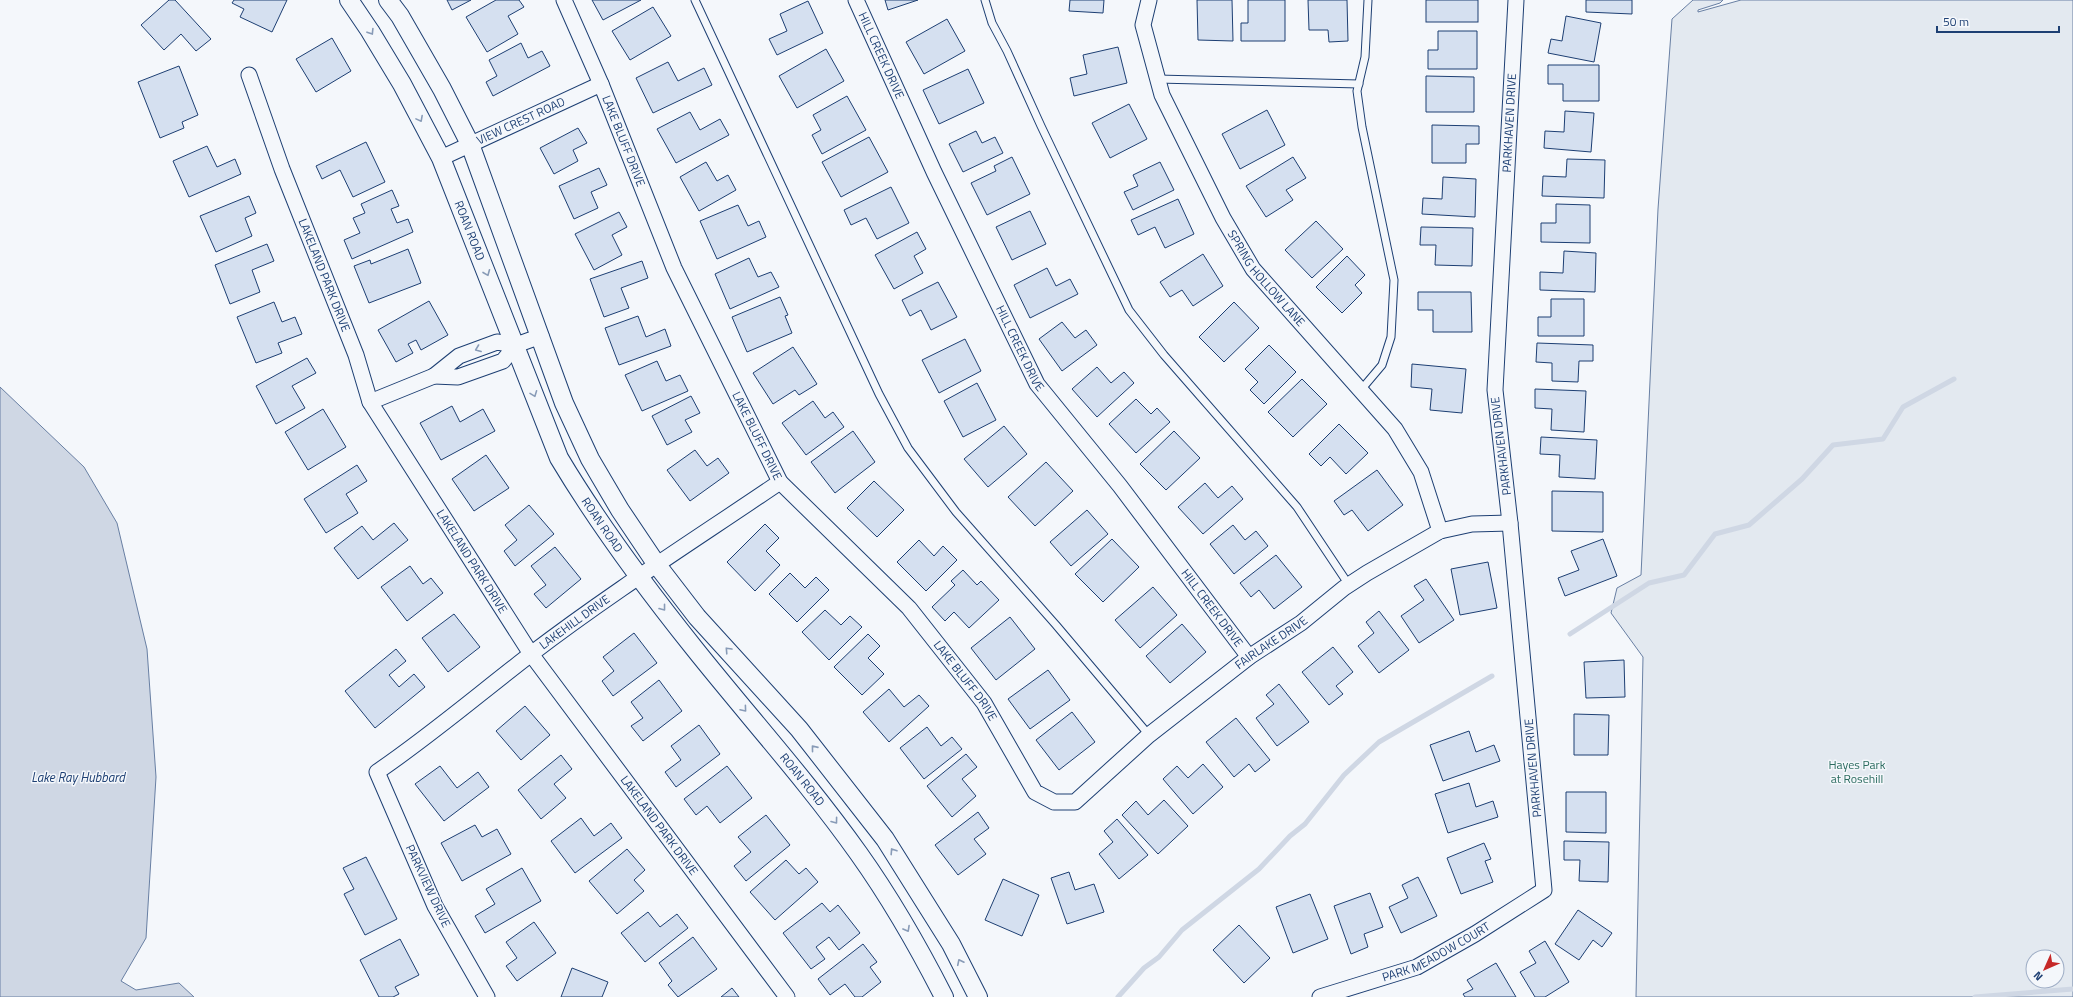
<svg xmlns="http://www.w3.org/2000/svg" width="2073" height="997" viewBox="0 0 2073 997" font-family="'Titillium Web',sans-serif">
	<style>
		.green { fill: #e3e9f0; stroke: #687fa3; fill-rule: evenodd }
		.water { fill: #cfd7e4; stroke: #687fa3 }
		.lines { fill: none; stroke-linecap: round; stroke-linejoin: round }
		.stream { stroke: #cfd7e4; stroke-width: 5 }
		.building { fill: #d5e0f0; stroke: #1d3f73 }
		.service-casing { stroke: #1d3f73; stroke-width: 9 }
		.minor-casing { stroke: #1d3f73; stroke-width: 17 }
		.tertiary-casing { stroke: #1d3f73; stroke-width: 20 }
		.service { stroke: #f4f7fb; stroke-width: 7 }
		.minor { stroke: #f4f7fb; stroke-width: 15 }
		.tertiary { stroke: #f4f7fb; stroke-width: 18 }
		.oneway { stroke: #889bb7 }
		.labels { text-anchor: middle; stroke-width: 3; stroke-linejoin: round; paint-order: stroke }
		.street-label { font-size: 12px; fill: #1d3f73; stroke: #f4f7fb }
		.park-label { font-size: 12px; fill: #2c6c60; stroke: #f4f7fb }
		.water-label { font-size: 13px; font-style: italic; fill: #1d3f73; stroke: #f4f7fb }
	</style>
	<rect width="100%" height="100%" fill="#f4f7fb"/>
	<path class="green" d="M1693 0H1723L1720 3 1698 10V12L1741 0H2073V997H1636L1643 657 1611 613 1617 588 1641 575 1658 209 1672 19ZM2033 957H2057V981H2033Z"/>
	<path class="water" d="M0 387 84 467 117 523 147 649 156 777 146 938 121 981 136 990 179 983 194 997H0Z"/>
	<g class="lines">
		<g class="stream">
			<path d="M1570 634 1649 583 1684 575 1715 534 1749 525 1802 479 1833 445 1883 439 1903 407 1954 379"/>
			<path d="M1118 997 1144 968 1159 957 1182 930 1259 869 1290 836 1305 824 1344 775 1379 742 1492 676"/>
			<path d="M1975 997 2073 989"/>
		</g>
	</g>
	<g class="building">
		<path d="M169 0H175L211 39 196 51 181 34 164 50 141 25Z"/>
		<path d="M234 0H287L272 32 240 17 244 9 232 3Z"/>
		<path d="M447 0H471L452 10Z"/>
		<path d="M496 0H519L524 7 508 16 518 34 487 52 466 17Z"/>
		<path d="M592 0H641L603 20Z"/>
		<path d="M885 0H918L888 10Z"/>
		<path d="M1070 0H1104L1103 13 1069 11Z"/>
		<path d="M1197 0H1232L1233 41 1198 40Z"/>
		<path d="M1248 0H1285V41H1241V23H1248Z"/>
		<path d="M1308 0H1347L1348 41 1329 42 1328 30H1309Z"/>
		<rect x="1426" y="0" width="52" height="22"/>
		<path d="M1586 0H1632V14L1586 12Z"/>
		<path d="M808 1 823 33 777 55 769 39 787 31 780 14Z"/>
		<path d="M653 7 671 36 630 60 612 31Z"/>
		<path d="M1566 16 1601 23 1594 62 1548 53 1551 39 1562 41Z"/>
		<path d="M947 19 965 51 924 74 906 42Z"/>
		<path d="M1438 31H1477V69H1428V50H1438Z"/>
		<path d="M332 38 351 71 316 92 296 59Z"/>
		<path d="M521 43 528 58 542 51 550 66 493 96 486 82 497 76 489 60Z"/>
		<path d="M1118 47 1127 83 1074 96 1070 78 1087 74 1083 55Z"/>
		<path d="M826 49 844 81 797 108 779 76Z"/>
		<path d="M668 62 678 81 704 68 712 85 653 113 636 78Z"/>
		<path d="M1548 65H1599V101H1563V84H1548Z"/>
		<path d="M179 66 198 115 182 122 184 128 160 138 138 82Z"/>
		<path d="M968 69 984 103 939 124 923 90Z"/>
		<path d="M1426 76 1474 77V112H1426Z"/>
		<path d="M847 96 866 130 822 154 812 135 821 130 813 115Z"/>
		<path d="M1129 104 1147 139 1110 158 1092 123Z"/>
		<path d="M1267 110 1285 145 1240 169 1222 134Z"/>
		<path d="M1565 111 1594 113 1591 152 1544 148 1545 131 1564 132Z"/>
		<path d="M690 112 700 130 720 119 729 135 676 163 657 129Z"/>
		<path d="M1432 125 1479 126V144H1466V163H1432Z"/>
		<path d="M578 128 587 143 573 150 578 161 554 174 540 148Z"/>
		<path d="M976 131 982 143 995 137 1003 153 963 172 949 144Z"/>
		<path d="M869 137 888 172 841 197 822 162Z"/>
		<path d="M366 142 385 182 353 197 340 170 322 179 316 166Z"/>
		<path d="M207 146 217 167 235 159 241 174 189 197 173 161Z"/>
		<path d="M1012 157 1030 194 987 215 971 183 996 171 994 166Z"/>
		<path d="M1293 157 1306 178 1286 190 1293 200 1266 217 1246 186Z"/>
		<path d="M1567 159 1605 160 1604 198 1542 196 1543 176 1566 177Z"/>
		<path d="M706 162 717 181 728 175 736 190 699 211 680 177Z"/>
		<path d="M1160 162 1174 190 1133 210 1124 192 1138 186 1133 175Z"/>
		<path d="M599 168 607 185 591 192 598 208 574 219 559 186Z"/>
		<path d="M1443 177 1476 179 1475 217 1422 214 1423 198 1442 199Z"/>
		<path d="M891 187 909 223 877 239 866 218 851 225 844 210Z"/>
		<path d="M392 190 399 206 391 209 397 223 408 219 413 232 352 259 344 240 360 233 353 218 365 213 361 204Z"/>
		<path d="M249 196 256 213 245 218 252 236 216 252 200 216Z"/>
		<path d="M1178 199 1194 234 1165 248 1155 227 1138 235 1131 220Z"/>
		<path d="M1556 204 1590 205V243L1541 242V223H1556Z"/>
		<path d="M738 205 748 226 759 221 766 237 717 259 700 221Z"/>
		<path d="M1030 211 1046 244 1012 260 996 227Z"/>
		<path d="M619 212 627 227 612 235 622 255 594 270 575 234Z"/>
		<path d="M1316 221 1343 249 1312 278 1285 250Z"/>
		<path d="M1421 227 1473 228 1472 266 1435 265 1436 245H1420Z"/>
		<path d="M917 232 926 249 914 256 923 273 894 289 875 255Z"/>
		<path d="M267 244 274 261 252 270 260 292 230 304 215 265Z"/>
		<path d="M408 249 421 283 369 303 354 266 370 260 371 264Z"/>
		<path d="M1564 251 1596 253 1595 292 1540 290V272L1563 273Z"/>
		<path d="M1203 254 1223 286 1193 306 1182 290 1170 297 1160 282Z"/>
		<path d="M1347 256 1365 275 1355 285 1362 293 1342 313 1316 287Z"/>
		<path d="M749 258 758 277 771 272 779 287 730 309 715 274Z"/>
		<path d="M642 261 648 278 621 288 629 308 604 317 590 279Z"/>
		<path d="M1047 268 1056 286 1070 279 1078 294 1030 318 1014 285Z"/>
		<path d="M938 282 957 317 931 330 921 310 910 316 902 300Z"/>
		<path d="M1418 292H1471L1472 332H1433V310H1418Z"/>
		<path d="M780 297 788 315 785 316 792 333 747 352 732 317Z"/>
		<path d="M1551 299H1584V336H1538V317H1551Z"/>
		<path d="M429 301 448 335 421 350 416 340 408 344 413 353 396 362 378 330Z"/>
		<path d="M274 302 282 322 295 317 302 334 278 343 282 353 256 363 237 317Z"/>
		<path d="M1234 302 1259 328 1224 362 1199 337Z"/>
		<path d="M638 316 646 337 665 329 671 346 619 365 605 328Z"/>
		<path d="M1062 322 1075 338 1086 330 1097 345 1062 371 1039 339Z"/>
		<path d="M965 339 981 371 939 393 922 360Z"/>
		<path d="M1537 343 1593 345V361H1579L1578 382 1552 381V363L1536 362Z"/>
		<path d="M1269 345 1296 372 1264 404 1250 390 1258 382 1245 369Z"/>
		<path d="M793 347 817 384 799 395 795 390 773 404 753 373Z"/>
		<path d="M307 358 316 373 292 386 305 408 276 424 256 386Z"/>
		<path d="M657 361 666 381 680 375 688 391 642 411 625 375Z"/>
		<path d="M1412 364 1466 369 1462 413 1430 410 1432 389 1411 387Z"/>
		<path d="M1097 367 1111 383 1124 372 1134 383 1097 417 1072 389Z"/>
		<path d="M1302 379 1327 404 1293 437 1268 412Z"/>
		<path d="M977 383 996 420 963 437 944 401Z"/>
		<path d="M1535 389 1586 391 1584 432 1551 430 1552 409 1535 408Z"/>
		<path d="M691 396 700 413 685 420 692 432 667 445 652 416Z"/>
		<path d="M1136 399 1151 414 1157 408 1170 422 1136 453 1109 424Z"/>
		<path d="M813 401 825 418 833 412 844 427 806 455 782 423Z"/>
		<path d="M452 406 460 422 483 409 495 431 441 460 420 423Z"/>
		<path d="M323 409 346 447 308 470 285 432Z"/>
		<path d="M1339 424 1368 453 1346 474 1330 457 1321 466 1309 454Z"/>
		<path d="M1004 426 1027 454 988 487 964 459Z"/>
		<path d="M853 431 875 462 835 493 811 462Z"/>
		<path d="M1174 431 1200 458 1166 490 1140 464Z"/>
		<path d="M1541 437 1597 440 1595 479 1559 477 1560 455 1540 454Z"/>
		<path d="M695 450 707 466 718 458 729 473 690 501 667 470Z"/>
		<path d="M486 455 509 488 474 511 452 479Z"/>
		<path d="M1046 462 1073 491 1035 526 1008 497Z"/>
		<path d="M357 465 367 481 346 494 358 513 326 533 304 499Z"/>
		<path d="M1377 470 1403 505 1368 531 1352 510 1344 515 1334 501Z"/>
		<path d="M874 481 904 510 877 537 847 508Z"/>
		<path d="M1205 483 1218 498 1232 486 1243 499 1203 534 1178 507Z"/>
		<path d="M1552 491 1603 492V532L1552 531Z"/>
		<path d="M529 505 554 534 515 566 504 551 517 540 505 525Z"/>
		<path d="M1087 510 1108 534 1071 566 1050 542Z"/>
		<path d="M394 523 408 540 358 579 334 548 362 526 373 540Z"/>
		<path d="M765 524 779 538 766 551 780 565 755 591 727 562Z"/>
		<path d="M1233 525 1245 540 1256 531 1268 546 1234 574 1210 544Z"/>
		<path d="M1112 539 1139 567 1103 602 1075 574Z"/>
		<path d="M1603 539 1617 576 1565 596 1558 578 1579 570 1571 551Z"/>
		<path d="M919 540 934 556 943 546 957 560 926 591 897 562Z"/>
		<path d="M555 547 581 579 546 608 534 594 546 585 531 566Z"/>
		<path d="M1276 555 1302 587 1274 609 1259 590 1251 597 1240 583Z"/>
		<path d="M1488 562 1497 608 1460 615 1451 569Z"/>
		<path d="M410 566 423 584 431 578 443 593 407 621 381 587Z"/>
		<path d="M963 570 977 585 981 581 999 600 969 628 954 612 945 621 932 607 955 585 951 581Z"/>
		<path d="M790 573 805 588 816 577 829 590 797 622 769 594Z"/>
		<path d="M1426 579 1454 620 1419 643 1401 616 1424 600 1414 586Z"/>
		<path d="M1153 587 1177 615 1140 648 1115 620Z"/>
		<path d="M825 610 841 625 850 616 862 627 829 660 802 632Z"/>
		<path d="M1379 611 1409 650 1379 673 1358 646 1374 633 1366 622Z"/>
		<path d="M454 614 480 647 448 672 422 638Z"/>
		<path d="M1010 617 1035 649 996 680 971 648Z"/>
		<path d="M1182 624 1206 652 1170 683 1146 656Z"/>
		<path d="M634 633 657 663 613 696 602 681 614 671 603 657Z"/>
		<path d="M868 634 880 646 868 658 884 674 862 695 834 667Z"/>
		<path d="M1333 647 1353 672 1336 686 1343 694 1329 705 1302 672Z"/>
		<path d="M396 649 406 661 389 675 399 687 414 674 425 687 375 728 345 691Z"/>
		<path d="M1624 660 1625 697 1586 698 1584 662Z"/>
		<path d="M1048 670 1070 700 1030 729 1008 699Z"/>
		<path d="M659 680 682 711 643 741 631 726 643 718 631 702Z"/>
		<path d="M1279 684 1309 722 1277 746 1256 718 1274 704 1266 695Z"/>
		<path d="M889 689 904 707 919 695 929 706 889 742 863 712Z"/>
		<path d="M525 706 550 735 521 760 496 731Z"/>
		<path d="M1072 712 1095 742 1059 770 1036 740Z"/>
		<path d="M1574 714 1609 715 1608 755H1574Z"/>
		<path d="M1236 718 1270 760 1255 772 1249 764 1234 777 1206 742Z"/>
		<path d="M699 725 720 754 676 787 665 772 681 760 671 746Z"/>
		<path d="M927 727 941 746 952 737 962 749 924 779 900 748Z"/>
		<path d="M1469 731 1476 752 1494 745 1500 761 1443 781 1430 745Z"/>
		<path d="M966 754 977 767 962 779 976 796 952 817 927 786Z"/>
		<path d="M561 755 572 769 554 784 566 798 541 819 518 790Z"/>
		<path d="M1203 764 1223 787 1193 814 1163 779 1177 766 1188 778Z"/>
		<path d="M440 766 457 788 478 772 489 787 444 821 415 784Z"/>
		<path d="M727 766 752 798 720 823 707 806 696 815 684 799Z"/>
		<path d="M1469 783 1476 807 1493 801 1498 817 1448 833 1435 794Z"/>
		<path d="M1566 792H1606V833L1566 832Z"/>
		<path d="M1164 800 1188 826 1158 854 1122 815 1136 801 1148 815Z"/>
		<path d="M978 812 989 828 974 839 986 854 958 875 935 845Z"/>
		<path d="M766 815 790 845 746 881 734 866 751 852 738 837Z"/>
		<path d="M581 818 594 836 611 823 622 838 575 873 551 841Z"/>
		<path d="M1117 819 1148 855 1119 879 1099 854 1113 842 1104 831Z"/>
		<path d="M475 825 482 837 497 829 511 854 462 881 441 843Z"/>
		<path d="M1564 841 1609 842 1608 882 1579 881 1580 860H1564Z"/>
		<path d="M1484 843 1491 859 1485 861 1493 882 1461 894 1447 858Z"/>
		<path d="M627 849 645 870 634 880 644 891 617 914 589 881Z"/>
		<path d="M366 857 397 919 365 935 344 894 354 889 343 868Z"/>
		<path d="M786 860 799 874 806 868 818 882 775 920 750 892Z"/>
		<path d="M522 868 541 901 485 933 475 916 495 904 486 889Z"/>
		<path d="M1069 872 1075 890 1094 884 1104 912 1067 924 1051 878Z"/>
		<path d="M1418 877 1437 916 1401 933 1389 907 1408 898 1402 885Z"/>
		<path d="M1003 879 1039 895 1022 936 985 920Z"/>
		<path d="M1370 893 1383 927 1364 934 1368 947 1351 954 1334 906Z"/>
		<path d="M1310 894 1328 939 1293 953 1276 907Z"/>
		<path d="M822 903 830 912 838 905 860 933 839 950 829 937 816 947 825 959 811 969 783 933Z"/>
		<path d="M1578 910 1612 933 1602 947 1593 940 1579 960 1555 944Z"/>
		<path d="M648 912 660 927 677 914 688 928 645 962 621 933Z"/>
		<path d="M534 922 556 953 517 981 506 966 517 958 506 942Z"/>
		<path d="M1239 925 1270 958 1244 983 1213 950Z"/>
		<path d="M693 937 717 969 678 997 668 985 672 981 659 963Z"/>
		<path d="M400 939 419 975 395 987 399 994 393 997H379L360 960Z"/>
		<path d="M1545 941 1569 982 1545 997H1535L1520 972 1536 963 1529 951Z"/>
		<path d="M863 944 877 962 870 967 881 982 862 997H855L845 984 830 995 818 979Z"/>
		<path d="M1496 963 1516 997H1465L1463 994 1473 989 1467 980Z"/>
		<path d="M572 968 608 982 602 997H561Z"/>
		<path d="M732 988 739 997H721Z"/>
	</g>
	<g class="lines">
		<defs>
			<g id="service">
				<path d="M695 0 879 394 908 448 956 512 1056 625 1149 735"/>
				<path d="M985 0 992 23 1007 51 1041 126 1129 310 1164 355 1297 507 1349 585"/>
				<path d="M1157 79 1359 84"/>
				<path d="M1360 391 1382 365 1391 337 1394 280 1362 127 1357 91 1365 57 1368 0"/>
			</g>
			<g id="minor">
				<path id="s1" d="M564 0 601 84 674 268 780 482 909 608 984 703 1035 792 1054 802H1075L1149 735 1249 657 1301 623 1344 588 1367 573 1440 531 1472 524 1510 523"/>
				<path id="s2" d="M856 0 934 172 1037 384 1120 486 1249 657"/>
				<path id="s3" d="M1149 0 1143 25 1162 95 1223 218 1253 269 1395 429 1421 472 1440 531"/>
				<path id="s4" d="M249 75 282 169 356 355 370 402 531 654 787 997"/>
				<path id="s5" d="M441 158 601 84"/>
				<path d="M516 345 503 361 458 377 434 376 459 356 497 342 516 345 541 336"/>
				<path d="M370 402 434 376"/>
				<path id="s6" d="M487 997 435 906 377 772C430 736 479 694 531 654 611 593 696 539 780 482"/>
				<path id="s7" d="M1320 997 1417 967 1475 934 1544 890 1510 523 1495 390 1516 0"/>
			</g>
			<g id="tertiary">
				<path id="s8" d="M349 0 370 31 402 84 441 158 559 458C599 525 646 588 694 648 749 717 808 782 859 854 891 899 919 948 944 997"/>
				<path d="M388 0 400 16 442 89 470 144 564 403 590 459 620 510 657 565 697 617 799 729 885 839 951 944 978 997"/>
			</g>
		</defs>
		<use href="#service" class="service-casing"/>
		<use href="#minor" class="minor-casing"/>
		<use href="#tertiary" class="tertiary-casing"/>
		<use href="#service" class="service"/>
		<use href="#minor" class="minor"/>
		<use href="#tertiary" class="tertiary"/>
	</g>
	<defs><path id="oneway-chevron" d="M-2-3.5L2.5 0L-2 3.5" fill="none" stroke-width="1.6" stroke-linecap="round" stroke-linejoin="round"/></defs>
	<g class="oneway">
		<use href="#oneway-chevron" transform="translate(371 32) rotate(58)"/>
		<use href="#oneway-chevron" transform="translate(420 119) rotate(62)"/>
		<use href="#oneway-chevron" transform="translate(487 273) rotate(68)"/>
		<use href="#oneway-chevron" transform="translate(478 349) rotate(159)"/>
		<use href="#oneway-chevron" transform="translate(534 394) rotate(69)"/>
		<use href="#oneway-chevron" transform="translate(663 608) rotate(52)"/>
		<use href="#oneway-chevron" transform="translate(728 650) rotate(-133)"/>
		<use href="#oneway-chevron" transform="translate(744 709) rotate(50)"/>
		<use href="#oneway-chevron" transform="translate(814 748) rotate(-129)"/>
		<use href="#oneway-chevron" transform="translate(835 821) rotate(53)"/>
		<use href="#oneway-chevron" transform="translate(893 851) rotate(-123)"/>
		<use href="#oneway-chevron" transform="translate(907 929) rotate(61)"/>
		<use href="#oneway-chevron" transform="translate(960 962) rotate(-116)"/>
	</g>
	<g class="labels">
		<g class="street-label">
			<text dy="4" stroke="none"><textPath href="#s2" startOffset="61">HILL CREEK DRIVE</textPath></text>
			<text dy="4" stroke="none"><textPath href="#s5" startOffset="88">VIEW CREST ROAD</textPath></text>
			<text dy="4" stroke="none"><textPath href="#s7" startOffset="1020">PARKHAVEN DRIVE</textPath></text>
			<text dy="4" stroke="none"><textPath href="#s1" startOffset="153">LAKE BLUFF DRIVE</textPath></text>
			<text dy="4" stroke="none"><textPath href="#s8" startOffset="261">ROAN ROAD</textPath></text>
			<text dy="4" stroke="none"><textPath href="#s4" startOffset="214">LAKELAND PARK DRIVE</textPath></text>
			<text dy="4" stroke="none"><textPath href="#s3" startOffset="310">SPRING HOLLOW LANE</textPath></text>
			<text dy="4" stroke="none"><textPath href="#s2" startOffset="385">HILL CREEK DRIVE</textPath></text>
			<text dy="4" stroke="none"><textPath href="#s1" startOffset="477">LAKE BLUFF DRIVE</textPath></text>
			<text transform="translate(1501 446) rotate(-97)" y="4">PARKHAVEN DRIVE</text>
			<text dy="4" stroke="none"><textPath href="#s8" startOffset="585">ROAN ROAD</textPath></text>
			<text dy="4" stroke="none"><textPath href="#s4" startOffset="538">LAKELAND PARK DRIVE</textPath></text>
			<text dy="4" stroke="none"><textPath href="#s2" startOffset="709">HILL CREEK DRIVE</textPath></text>
			<text dy="4" stroke="none"><textPath href="#s6" startOffset="499">LAKEHILL DRIVE</textPath></text>
			<text dy="4" stroke="none"><textPath href="#s1" startOffset="1228">FAIRLAKE DRIVE</textPath></text>
			<text dy="4" stroke="none"><textPath href="#s1" startOffset="801">LAKE BLUFF DRIVE</textPath></text>
			<text transform="translate(1533 768) rotate(-95)" y="4">PARKHAVEN DRIVE</text>
			<text dy="4" stroke="none"><textPath href="#s8" startOffset="909">ROAN ROAD</textPath></text>
			<text dy="4" stroke="none"><textPath href="#s4" startOffset="862">LAKELAND PARK DRIVE</textPath></text>
			<text transform="translate(428 886) rotate(65)" y="4">PARKVIEW DRIVE</text>
			<text dy="4" stroke="none"><textPath href="#s7" startOffset="125">PARK MEADOW COURT</textPath></text>
		</g>
		<g class="park-label">
			<text x="1857" y="769">Hayes Park<tspan x="1857" dy="14">at Rosehill</tspan></text>
		</g>
		<g class="water-label">
			<text x="78" y="782">Lake Ray Hubbard</text>
		</g>
	</g>
	<g transform="translate(2045 969) rotate(225)"><circle r="19" fill="#f4f7fb" stroke="#9eadc5"/>
	<path d="M0-3L7 15L0 10L-7 15Z" fill="#c62828"/>
	<text y="-6" font-size="11" font-weight="bold" text-anchor="middle" fill="#1d3f73">N</text>
	</g>
	<path d="M1937 26v6h122v-6" fill="none" stroke="#1d3f73" stroke-width="2"/>
	<text x="1943" y="26" font-size="12" fill="#1d3f73" stroke="#f4f7fb" stroke-width="3" paint-order="stroke">50 m</text>
</svg>
